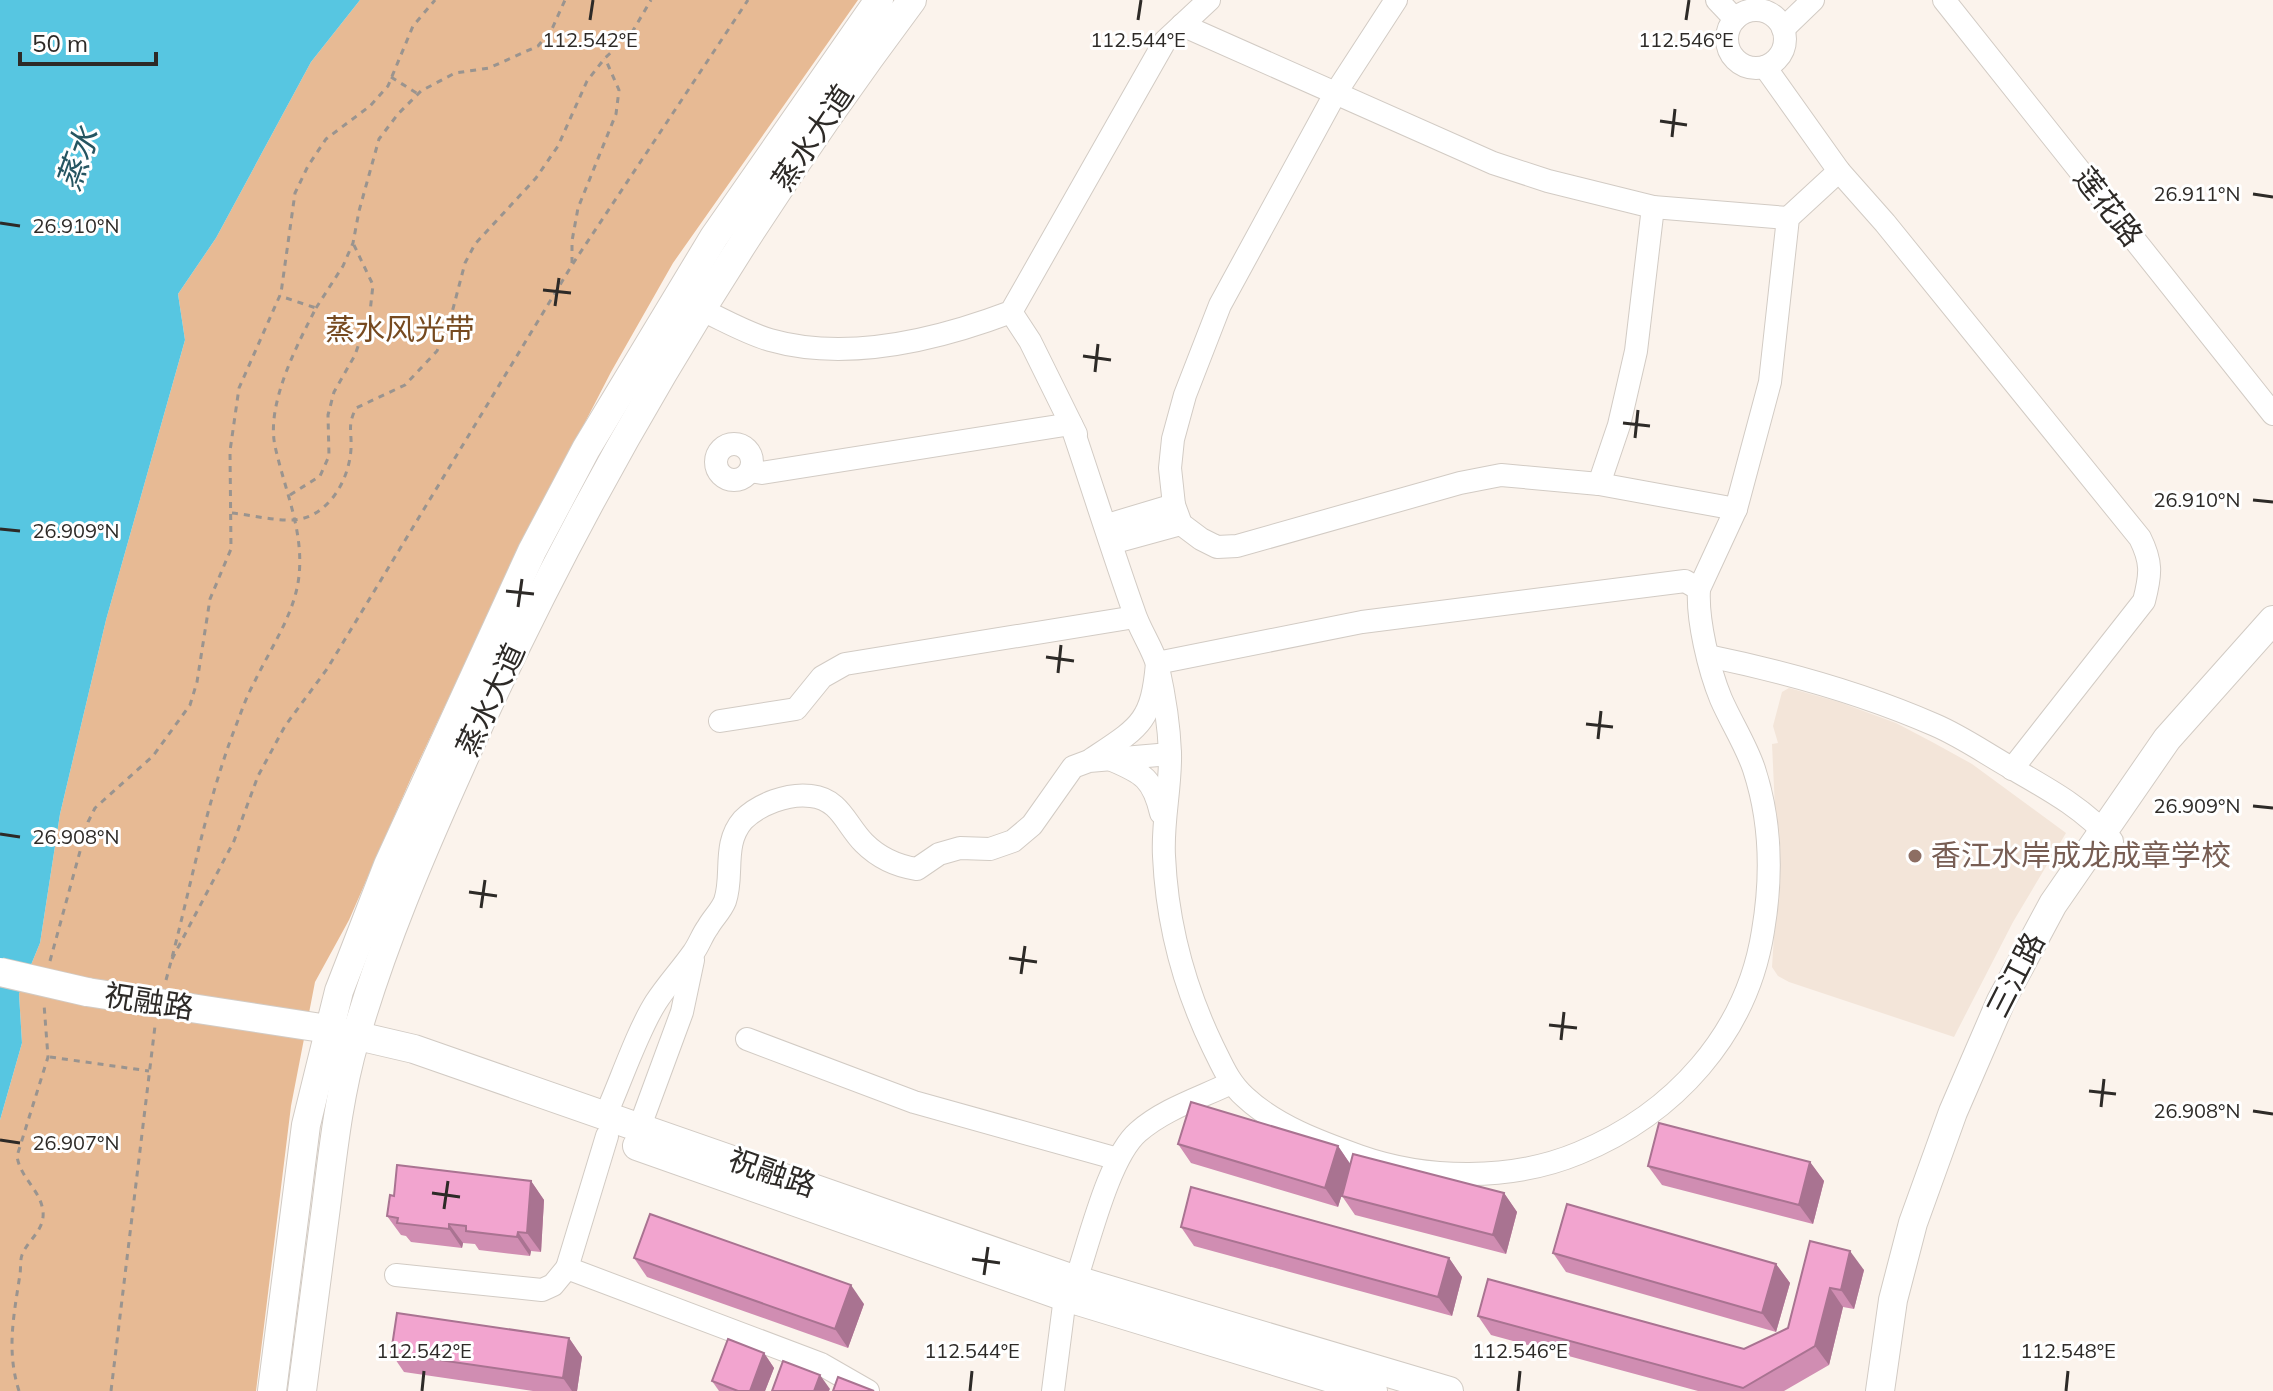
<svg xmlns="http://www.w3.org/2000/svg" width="2273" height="1391" viewBox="0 0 2273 1391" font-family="Mulish,'Noto Sans SC',sans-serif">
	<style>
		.built { fill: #f3e5d9 }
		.green { fill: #e7ba94 }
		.water { fill: #57c6e1 }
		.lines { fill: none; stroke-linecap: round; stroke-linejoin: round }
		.minor-casing { stroke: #d2cbc4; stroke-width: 24 }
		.major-casing { stroke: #d2cbc4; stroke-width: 30 }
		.path { stroke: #9a948f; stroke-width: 3; stroke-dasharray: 6 6; stroke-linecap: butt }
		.minor { stroke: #fff; stroke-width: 22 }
		.major { stroke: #fff; stroke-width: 28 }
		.major-bridge-casing { stroke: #d2cbc4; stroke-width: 30; stroke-linecap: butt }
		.major-bridge { stroke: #fff; stroke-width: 28 }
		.wall { fill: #d08db2 }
		.shaded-wall { fill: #a97391 }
		.building { fill: #f2a4cf; stroke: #a97391; stroke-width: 2 }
		.ticks { fill: none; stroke: #2d2a27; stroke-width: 3 }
		.education-dot { fill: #8d6e63; stroke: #fff; stroke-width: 3 }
		.labels { text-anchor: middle; stroke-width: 6; stroke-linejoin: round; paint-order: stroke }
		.street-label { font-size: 30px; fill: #2d2a27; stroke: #fff }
		.park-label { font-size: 30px; fill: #764a20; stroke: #fff }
		.education-label { font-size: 30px; fill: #785e54; stroke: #fff; text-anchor: start }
		.water-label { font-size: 32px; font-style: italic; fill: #255561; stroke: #fff }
		.ticks-label { font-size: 20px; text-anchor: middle; fill: #2d2a27; stroke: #fff; stroke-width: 6; stroke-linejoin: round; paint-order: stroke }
	</style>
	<rect width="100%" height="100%" fill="#fbf3ec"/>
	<path class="built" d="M1789 688 1839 702 1896 723 1934 743 1972 764 2066 833 2013 922 1954 1037 1789 982 1778 976 1772 967 1778 873 1772 744 1778 743 1773 726 1782 692Z"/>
	<path class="green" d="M360 0H858L673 263 611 372 510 568 411 778 349 920 315 982 291 1106 256 1391H0V1120L22 1043 19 994 40 943 60 814 106 620 185 340 178 294 216 238 311 62Z"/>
	<path class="water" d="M0 0H360L311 62 216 238 178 294 185 340 106 620 60 814 40 943 19 994 22 1043 0 1120Z"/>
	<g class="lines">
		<defs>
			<g id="minor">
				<path d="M1396 0 1335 94 1220 305 1185 395 1173 439 1170 468 1174 505 1181 524 1201 539 1217 547 1237 546 1460 483 1501 475 1599 484 1736 509"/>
				<path d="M1717 0 1735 19"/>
				<path d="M1944 0 2273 414"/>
				<circle cx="1756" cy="39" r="29"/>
				<path d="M1182 25 1493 163 1548 181 1653 207 1788 218"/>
				<path d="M1783 29 1813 0"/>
				<path d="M1765 67 1839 171 1885 223 2140 538C2152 562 2151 574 2144 601L2012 769"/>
				<path d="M702 310C724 320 746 333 770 340 847 362 937 340 1011 312L1165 41 1209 0"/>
				<path d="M1011 312 1030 341 1076 434"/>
				<circle cx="734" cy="462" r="18"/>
				<path d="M750 471 762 473 1071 424C1092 486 1112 550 1134 612 1140 631 1153 648 1158 667 1164 694 1169 725 1170 753 1171 787 1162 821 1164 856 1167 923 1184 987 1213 1047 1222 1065 1229 1083 1245 1097 1276 1126 1320 1142 1359 1156 1427 1180 1512 1181 1579 1153 1674 1114 1747 1034 1763 931 1772 878 1771 821 1754 769 1746 745 1731 722 1721 699 1709 670 1697 620 1699 589L1736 509 1770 382 1788 218 1839 171"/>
				<path d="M1599 484 1619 425 1636 351 1653 207"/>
				<path d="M1174 505 1114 523 1109 535 1119 541 1181 524"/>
				<path d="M1708 656C1786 672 1862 693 1935 725 1963 737 1988 755 2015 770 2050 790 2086 810 2112 841"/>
				<path d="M720 721 796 709 822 677 845 664 1135 617"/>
				<path d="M1092 759C1140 727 1152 722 1157 663L1362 622 1685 581 1699 589"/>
				<path d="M1112 760C1143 773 1153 779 1161 813"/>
				<path d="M747 1039 914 1102 1118 1159"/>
				<path d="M606 1114C621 1081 637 1032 656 1002 667 985 681 970 693 953 699 945 702 935 708 927 713 918 721 911 725 901 734 875 722 844 743 820 759 804 788 793 811 796 840 799 846 825 864 843 879 858 896 866 917 869L939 854 960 848 990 849 1013 841 1032 825 1073 767 1089 761 1170 754"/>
				<path d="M640 1126 682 1012 693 960"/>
				<path d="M567 1268 607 1136"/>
				<path d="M396 1275 542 1290 553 1285 567 1268 821 1364 868 1391"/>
				<path d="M1053 1391 1065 1297 1076 1280C1089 1242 1109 1157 1138 1132 1164 1109 1200 1098 1231 1083"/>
			</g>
			<g id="major">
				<path d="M87 992 328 1029 414 1049 1076 1280 1449 1391"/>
				<path d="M637 1146 1065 1297 1373 1391"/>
				<path d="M272 1391 306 1125 339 991 388 865 532 551 586 449 714 237 879 0"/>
				<path d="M302 1391C310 1330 318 1268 326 1207 333 1151 339 1094 355 1039 382 945 421 854 461 765 581 494 735 237 912 0"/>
				<path d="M1880 1391 1893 1300 1913 1223 1953 1112 2001 1001 2053 904 2167 739 2273 620"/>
			</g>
		</defs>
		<use href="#minor" class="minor-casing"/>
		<use href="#major" class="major-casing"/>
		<g class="path">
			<path d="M391 77 418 94"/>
			<path d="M572 263V241L578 208 616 114 619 90 605 58"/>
			<path d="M316 308 343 266 353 243 359 211 379 139 398 114 421 91 455 73 489 68 538 46 552 29 565 0"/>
			<path d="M290 495 320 476 329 456 328 415 334 392 355 355 370 312 373 285 353 243"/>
			<path d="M232 513C252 515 274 521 294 520 328 517 349 481 351 449 352 431 347 426 356 408L405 385 437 351 449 324 465 263 475 244 536 178 558 146 587 81 605 58 631 34 651 0"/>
			<path d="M172 959 234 841 258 776 285 726 327 669 572 265 748 0"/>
			<path d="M50 961 88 822 95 808 153 756 190 705 197 682 210 599 231 549 230 451 239 388 281 293 295 193 308 166 326 139 370 106 388 86 413 26 435 0"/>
			<path d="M166 980C189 897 204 809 235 728 241 713 246 697 254 683 269 651 292 618 298 583 306 535 285 492 275 446 266 404 297 345 316 308L280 296"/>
			<path d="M50 1057 149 1071"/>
			<path d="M19 1391C6 1350 14 1315 20 1274 21 1268 20 1260 22 1255 28 1239 45 1231 43 1211 40 1189 20 1178 17 1156L48 1057 44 1004"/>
			<path d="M111 1391 155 1026"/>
		</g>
		<use href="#minor" class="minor"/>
		<use href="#major" class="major"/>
		<defs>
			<path id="major-bridge" d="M0 972 87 992"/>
		</defs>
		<use href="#major-bridge" class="major-bridge-casing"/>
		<use href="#major-bridge" class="major-bridge"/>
	</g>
	<g class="wall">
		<path d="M1178 1144 1338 1146 1350 1164 1504 1193 1517 1212 1506 1254 1355 1215 1342 1196 1344 1187 1338 1207 1191 1163Z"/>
		<path d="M1810 1162 1824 1181 1813 1224 1662 1185 1648 1166Z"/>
		<path d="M531 1181 544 1200 541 1252 531 1251 530 1256 479 1250 475 1244 463 1243 462 1248 411 1242 406 1236 401 1235 387 1216 394 1196Z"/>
		<path d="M1181 1227 1449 1258 1462 1277 1452 1316 1194 1246Z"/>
		<path d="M1810 1241 1864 1270 1854 1309 1843 1307 1829 1365 1784 1391H1698L1491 1335 1478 1316 1744 1349 1788 1328Z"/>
		<path d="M1553 1253 1776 1264 1790 1283 1776 1332 1566 1272Z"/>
		<path d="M634 1258 864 1304 848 1348 647 1277Z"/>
		<path d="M569 1338 582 1357 577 1391H533L404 1372 391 1353Z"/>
		<path d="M764 1353 774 1368 765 1391H719L712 1381Z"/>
	</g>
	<g class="shaded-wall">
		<path d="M1338 1146 1351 1165 1338 1207 1325 1188Z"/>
		<path d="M1810 1162 1824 1181 1813 1224 1799 1205Z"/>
		<path d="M531 1181 544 1200 541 1252 527 1233Z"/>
		<path d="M1504 1193 1517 1212 1506 1254 1493 1235Z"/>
		<path d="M449 1224 463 1243 462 1248 449 1229Z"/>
		<path d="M518 1232 531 1251 530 1256 517 1237Z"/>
		<path d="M1850 1251 1864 1270 1854 1309 1841 1290Z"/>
		<path d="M1449 1258 1462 1277 1452 1316 1438 1297Z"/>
		<path d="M1776 1264 1790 1283 1776 1332 1762 1313Z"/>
		<path d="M851 1285 864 1304 848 1348 835 1329Z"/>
		<path d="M1830 1288 1843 1307 1829 1365 1815 1346Z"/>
		<path d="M569 1338 582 1357 577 1391H572L563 1378Z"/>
		<path d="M764 1353 774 1368 765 1391H750Z"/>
		<path d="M820 1375 830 1389 829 1391H814Z"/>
	</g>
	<g class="building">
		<path d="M1191 1102 1338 1146 1325 1188 1178 1144Z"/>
		<path d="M1659 1123 1810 1162 1799 1205 1648 1166Z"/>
		<path d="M1353 1154 1504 1193 1493 1235 1342 1196Z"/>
		<path d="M397 1165 531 1181 527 1233 518 1232 517 1237 466 1231V1226L449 1224V1229L397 1223 398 1218 387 1216 390 1195 394 1196Z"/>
		<path d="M1191 1187 1449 1258 1438 1297 1181 1227Z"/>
		<path d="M1567 1204 1776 1264 1762 1313 1553 1253Z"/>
		<path d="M650 1214 851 1285 835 1329 634 1258Z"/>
		<path d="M1810 1241 1850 1251 1841 1290 1830 1288 1815 1346 1743 1388 1478 1316 1488 1279 1744 1349 1788 1328Z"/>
		<path d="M397 1313 569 1338 563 1378 391 1353Z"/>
		<path d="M728 1339 764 1353 750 1391H738L712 1381Z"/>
		<path d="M783 1361 820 1375 814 1391H772Z"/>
		<path d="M838 1377 874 1391H833Z"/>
	</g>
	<path class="ticks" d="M590 20 593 0M1138 20 1141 0M1686 20 1689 0M1660 121 1687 125M1672 137 1675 109M2253 194 2273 197M0 223 20 226M543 290 571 293M555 306 559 278M1083 356 1111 360M1095 372 1098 344M1623 423 1650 426M1635 438 1638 410M2253 500 2273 502M0 529 20 531M506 591 534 594M518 607 522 579M1046 657 1074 661M1058 673 1061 645M1586 724 1613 727M1598 739 1601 711M2253 806 2273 808M0 834 20 837M469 892 497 896M481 908 485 880M1009 958 1037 962M1021 974 1025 946M1549 1025 1577 1028M1561 1040 1564 1012M2089 1091 2116 1094M2101 1107 2104 1079M2253 1111 2273 1114M0 1140 20 1143M432 1193 460 1197M444 1209 448 1181M972 1259 1000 1263M984 1275 988 1247M422 1391 424 1371M970 1391 972 1371M1518 1391 1520 1371M2066 1391 2068 1371"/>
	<circle class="education-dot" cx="1915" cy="856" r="8"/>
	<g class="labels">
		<g class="street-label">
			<text transform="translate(813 138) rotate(-56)" y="10">蒸水大道</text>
			<text transform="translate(2108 207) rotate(52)" y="10">莲花路</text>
			<text transform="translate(491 700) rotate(-65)" y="10">蒸水大道</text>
			<text transform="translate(2016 975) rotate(-63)" y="10">三江路</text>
			<text transform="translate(149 1002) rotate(9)" y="10">祝融路</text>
			<text transform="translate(772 1173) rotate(19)" y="10">祝融路</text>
		</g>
		<g class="park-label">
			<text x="400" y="340">蒸水风光带</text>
		</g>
		<g class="education-label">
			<text x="1931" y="866">香江水岸成龙成章学校</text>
		</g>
		<g class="water-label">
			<text transform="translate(78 159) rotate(-70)" y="11">蒸水</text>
		</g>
	</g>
	<g class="ticks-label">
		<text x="590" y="47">112.542°E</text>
		<text x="1138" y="47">112.544°E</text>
		<text x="1686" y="47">112.546°E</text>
		<text x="2197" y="201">26.911°N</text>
		<text x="76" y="233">26.910°N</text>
		<text x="2197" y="507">26.910°N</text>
		<text x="76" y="538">26.909°N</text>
		<text x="2197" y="813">26.909°N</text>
		<text x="76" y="844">26.908°N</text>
		<text x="2197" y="1118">26.908°N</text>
		<text x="76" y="1150">26.907°N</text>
		<text x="424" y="1358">112.542°E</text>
		<text x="972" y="1358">112.544°E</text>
		<text x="1520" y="1358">112.546°E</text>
		<text x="2068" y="1358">112.548°E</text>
	</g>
	<path d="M20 52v12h136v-12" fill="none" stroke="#2d2a27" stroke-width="4"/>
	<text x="32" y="52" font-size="24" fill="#2d2a27" stroke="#ffffff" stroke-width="6" paint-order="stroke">50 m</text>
</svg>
